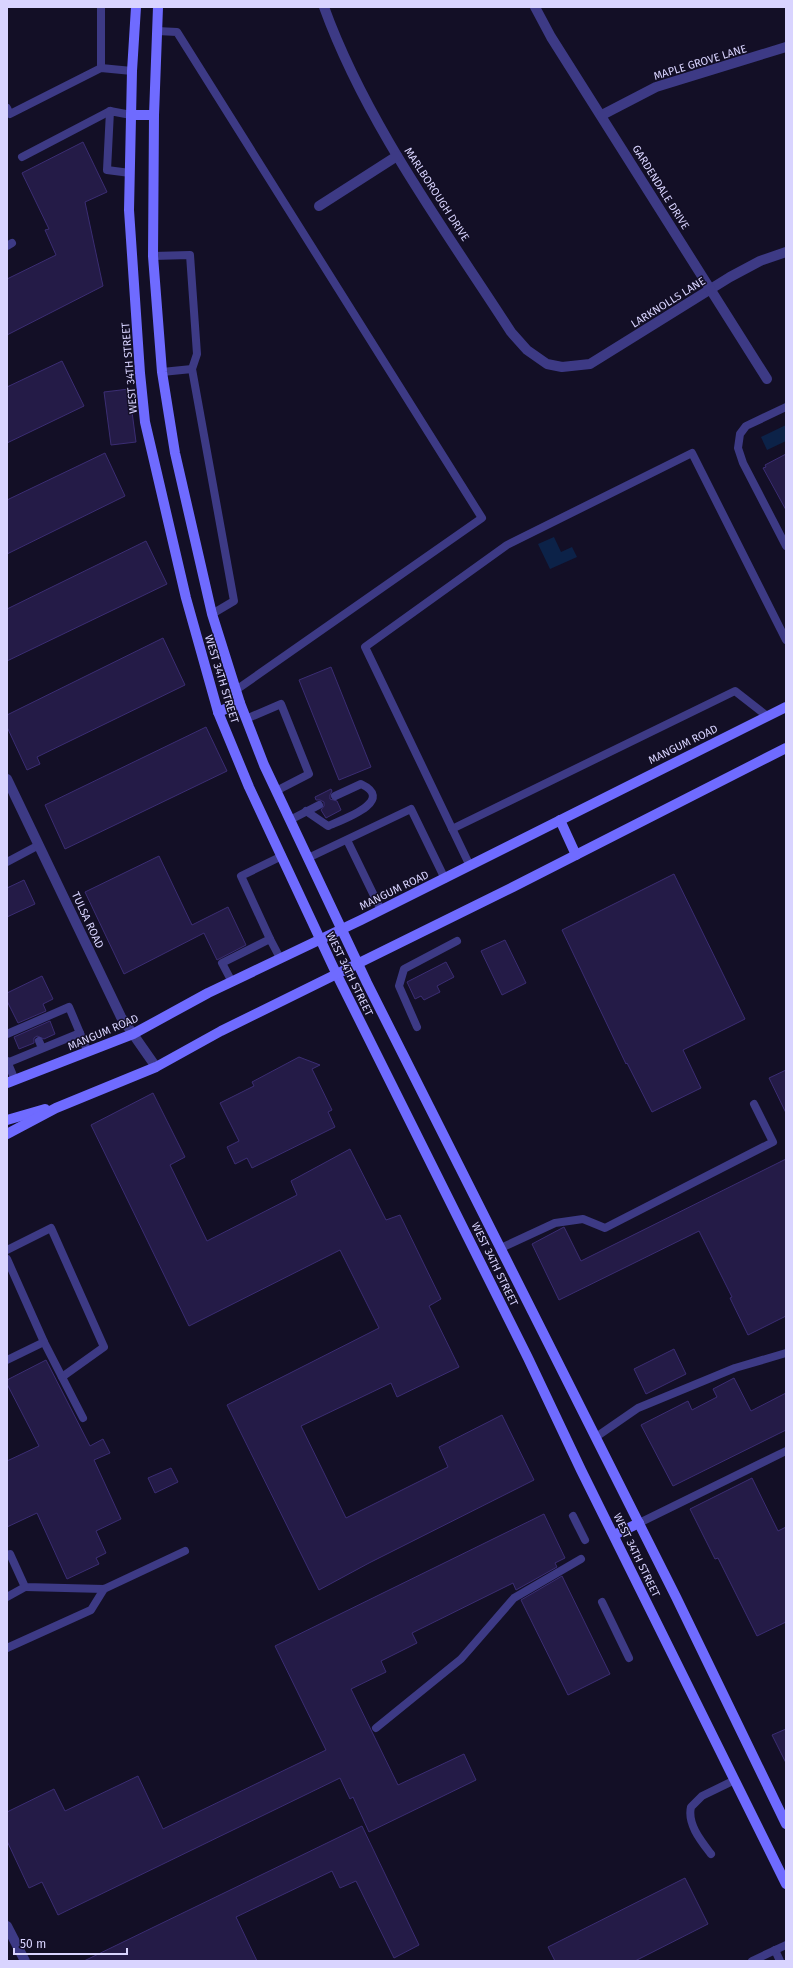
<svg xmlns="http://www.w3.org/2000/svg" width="793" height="1968" viewBox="0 0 793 1968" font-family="'Fira Sans',sans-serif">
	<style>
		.water { fill: #0c2248 }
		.building { fill: #241b47; stroke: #3b2d73 }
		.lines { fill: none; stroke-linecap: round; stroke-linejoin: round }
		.lane { stroke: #3d3a85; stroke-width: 8 }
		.street { stroke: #3d3a85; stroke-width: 10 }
		.secondary { stroke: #6f6bff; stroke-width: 10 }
		.labels { text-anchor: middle; stroke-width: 3; stroke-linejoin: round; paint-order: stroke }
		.street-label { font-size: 11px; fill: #d9d4ff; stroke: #130f26 }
	</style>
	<rect width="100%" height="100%" fill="#130f26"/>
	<g class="water">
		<path d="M786 425V441L767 450 761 437Z"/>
		<path d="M554 537 561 552 572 547 577 557 550 569 538 544Z"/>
	</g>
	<g class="building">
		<path d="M83 142 107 192 85 202 103 286 7 335V279L56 255 45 230 49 229 22 173Z"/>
		<path d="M62 361 84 406 7 443V387Z"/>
		<path d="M129 389 136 442 111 445 104 392Z"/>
		<path d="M105 453 125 496 7 554V500Z"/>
		<path d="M786 454V510L763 468 766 467 765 465Z"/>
		<path d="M146 541 167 584 7 661V609Z"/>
		<path d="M163 638 185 685 37 757 40 764 27 770 7 727V715Z"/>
		<path d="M331 667 371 767 339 780 299 680Z"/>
		<path d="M206 727 227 771 65 849 45 805Z"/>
		<path d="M331 789 332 791 330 795V799L337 801 341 810 326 818 321 810 324 806V802L320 800H316L315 797Z"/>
		<path d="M159 856 192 925 228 907 246 945 217 960 204 933 124 974 85 892Z"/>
		<path d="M674 874 745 1019 683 1050 701 1088 652 1112 627 1063 626 1064 562 930Z"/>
		<path d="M24 880 35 904 7 917V888Z"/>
		<path d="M505 940 526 983 502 995 481 951Z"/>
		<path d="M446 962 454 977 437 986 440 992 424 1000 421 996 415 999 407 982Z"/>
		<path d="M42 976 53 999 43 1004 46 1011 18 1023 7 1001V993Z"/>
		<path d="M50 1021 55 1034 44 1039 37 1036 34 1038V1043L19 1049 14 1037Z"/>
		<path d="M299 1057 320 1065 312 1069 332 1110 328 1112 335 1127 252 1168 247 1158 235 1164 227 1147 239 1141 220 1103 254 1086 252 1082Z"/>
		<path d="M786 1070V1113L769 1078Z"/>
		<path d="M153 1093 185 1157 170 1165 207 1241 297 1195 291 1181 350 1149 386 1220 400 1215 441 1299 429 1306 459 1367 397 1397 391 1383 301 1426 346 1518 448 1467 439 1447 502 1415 534 1480 369 1563 319 1590 227 1405 379 1328 340 1250 189 1326 91 1125Z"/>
		<path d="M786 1159V1316L748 1335 730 1298 732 1297 699 1231 559 1300 532 1244 564 1227 581 1261Z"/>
		<path d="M674 1349 686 1374 646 1394 634 1369Z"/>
		<path d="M46 1360 90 1446 103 1439 110 1453 94 1460 121 1519 96 1531 106 1553 96 1558 99 1564 67 1579 37 1513 7 1527V1461L39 1446 7 1384V1380Z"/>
		<path d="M734 1378 751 1411 786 1393V1430L673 1486 641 1425 688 1401 692 1410 717 1397 713 1389Z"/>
		<path d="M171 1468 178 1482 155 1493 148 1478Z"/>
		<path d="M752 1478 778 1531 786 1527V1622L757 1636 718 1558 715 1559 690 1509Z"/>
		<path d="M544 1514 565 1558 555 1563 557 1567 516 1590 513 1583 412 1633 417 1643 381 1661 386 1672 351 1689 398 1785 464 1754 476 1780 369 1832 353 1797 350 1799 340 1778 58 1915 42 1882 29 1888 7 1841V1812L54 1789 65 1811 138 1776 163 1829 326 1750 275 1646Z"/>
		<path d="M562 1576 610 1674 568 1695 521 1600Z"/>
		<path d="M786 1729V1763L772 1735Z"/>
		<path d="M362 1826 419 1945 394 1958 356 1881 340 1888 332 1871 236 1917 257 1961H84Z"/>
		<path d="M685 1878 708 1924 635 1961H555L548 1947Z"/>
	</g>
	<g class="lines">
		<g class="lane">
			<path d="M157 31 177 32 482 518 236 690"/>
			<path d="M101 68V7"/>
			<path d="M7 108 10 114 101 68 132 71"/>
			<path d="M22 157 110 111"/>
			<path d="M130 173 107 170 110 111 131 115"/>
			<path d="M7 246 12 243"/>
			<path d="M153 256 190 255 197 354 192 369 234 601 212 614"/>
			<path d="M162 372 192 369"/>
			<path d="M786 407 746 426 740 434 738 448 743 463 786 546"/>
			<path d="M246 719 281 704 309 774 276 791"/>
			<path d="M306 811 328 826C341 820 397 801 361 784L335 796"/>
			<path d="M290 820 319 805"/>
			<path d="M452 829 735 691 767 716"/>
			<path d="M347 840 381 910"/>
			<path d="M308 858 411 809 445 879"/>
			<path d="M7 862 39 845"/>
			<path d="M470 866 365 647 507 545 692 453 786 640"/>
			<path d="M270 939 241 876 282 856"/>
			<path d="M232 982 222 963 270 939 280 958"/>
			<path d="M417 1027 399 986 404 969 457 941"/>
			<path d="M7 1034 69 1007 88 1052"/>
			<path d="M39 1041 42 1048"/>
			<path d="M7 1061 15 1080"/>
			<path d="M7 1063 80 1033"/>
			<path d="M501 1248 555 1223 583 1219 605 1228 773 1142 754 1104"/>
			<path d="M7 1250 51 1228 104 1347 62 1377"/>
			<path d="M7 1259 44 1342 83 1418"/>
			<path d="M7 1360 44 1342"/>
			<path d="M596 1437 638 1408 735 1368 786 1353"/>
			<path d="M573 1516 585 1540"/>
			<path d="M639 1523 786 1451"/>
			<path d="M7 1555 10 1554 25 1587 104 1589 185 1551"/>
			<path d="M7 1597 25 1587"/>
			<path d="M602 1602 629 1658"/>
			<path d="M7 1648 91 1610 104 1589"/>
			<path d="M376 1728 461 1659 514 1598 581 1559"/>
			<path d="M711 1854C701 1841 687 1824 691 1807L702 1796 735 1780"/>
			<path d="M775 1950 780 1961"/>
			<path d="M752 1961 786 1945"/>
		</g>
		<g class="street">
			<path d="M324 7C366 123 444 228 511 332L527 350 547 364 562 367 590 364 730 277 760 261 786 252"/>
			<path d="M535 7 551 37 767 379"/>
			<path d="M602 115 656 87 786 47"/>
			<path d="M319 206 397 156"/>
			<path d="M7 779 121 1017 156 1067"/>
			<path d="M7 1926 25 1961"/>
		</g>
		<g class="secondary">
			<path d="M136 7 132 71 129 210 140 373 145 422 186 598 218 712 249 787 336 973 528 1358 581 1470 786 1884"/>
			<path d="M158 7 154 115 153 256 162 372 175 453 212 614 240 703 264 765 367 983 676 1597 786 1824"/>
			<path d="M131 115H154"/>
			<path d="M218 712 240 703"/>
			<path d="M560 820 576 855"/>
			<path d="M7 1083 133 1034 208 993 361 920 786 707"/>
			<path d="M7 1120 45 1109"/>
			<path d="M7 1134 56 1108 156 1067 221 1031 513 887 786 748"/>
			<path d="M614 1535 639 1523"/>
		</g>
	</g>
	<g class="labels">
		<g class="street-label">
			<text transform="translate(700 62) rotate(-17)" y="4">MAPLE GROVE LANE</text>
			<text transform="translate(661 187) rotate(58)" y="4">GARDENDALE DRIVE</text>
			<text transform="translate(437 194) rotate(57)" y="4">MARLBOROUGH DRIVE</text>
			<text transform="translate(668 302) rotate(-32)" y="4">LARKNOLLS LANE</text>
			<text transform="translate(129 368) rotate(-95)" y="4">WEST 34TH STREET</text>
			<text transform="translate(222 679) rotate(73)" y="4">WEST 34TH STREET</text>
			<text transform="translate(683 744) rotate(-26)" y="4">MANGUM ROAD</text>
			<text transform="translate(394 890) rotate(-26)" y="4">MANGUM ROAD</text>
			<text transform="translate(88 920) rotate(65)" y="4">TULSA ROAD</text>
			<text transform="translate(350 974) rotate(64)" y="4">WEST 34TH STREET</text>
			<text transform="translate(103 1032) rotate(-23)" y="4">MANGUM ROAD</text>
			<text transform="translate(495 1264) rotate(64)" y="4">WEST 34TH STREET</text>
			<text transform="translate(637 1555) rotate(64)" y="4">WEST 34TH STREET</text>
		</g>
	</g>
	<rect width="793" height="1968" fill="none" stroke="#d9d4ff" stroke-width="16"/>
	<path d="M14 1948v6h113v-6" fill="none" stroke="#d9d4ff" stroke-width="2"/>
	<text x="20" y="1948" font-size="12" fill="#d9d4ff" stroke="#130f26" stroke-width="3" paint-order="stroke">50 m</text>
</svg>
